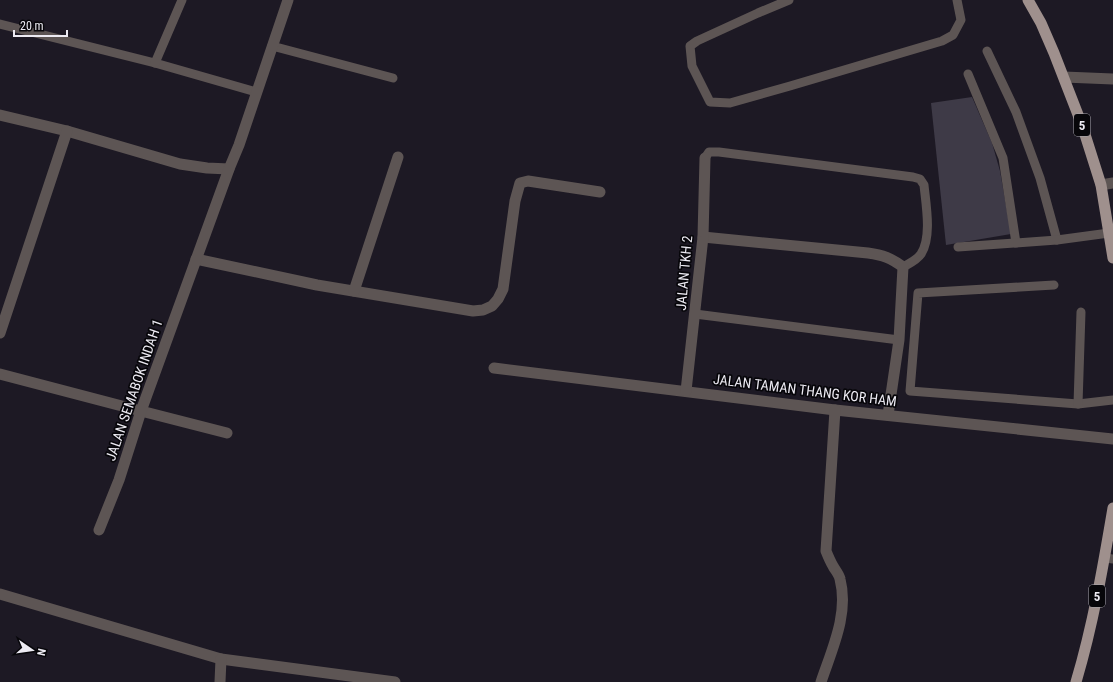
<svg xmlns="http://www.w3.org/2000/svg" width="1113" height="682" viewBox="0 0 1113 682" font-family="'Roboto Condensed',sans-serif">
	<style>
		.building { fill: #3e3a47 }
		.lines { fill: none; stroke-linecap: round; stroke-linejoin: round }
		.service { stroke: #5d5554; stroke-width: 9 }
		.minor { stroke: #5d5554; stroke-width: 11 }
		.primary { stroke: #9f908d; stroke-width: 11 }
		.labels { text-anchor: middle; stroke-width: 3.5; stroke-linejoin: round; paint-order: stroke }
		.shield { fill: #07060a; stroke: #a8a6ad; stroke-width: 1 }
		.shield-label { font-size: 13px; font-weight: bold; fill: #edebf3 }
		.street-label { font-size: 14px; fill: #edebf3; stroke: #07060a }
	</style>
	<rect width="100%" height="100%" fill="#1d1924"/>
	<path class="building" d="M972 97 992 143 1000 171 1011 234 946 245 931 103Z"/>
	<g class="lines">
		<g class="service">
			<path d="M789 0 758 13 697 41 690 46 692 66 710 102 730 103 790 86 942 41 953 35 961 20 957 0"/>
			<path d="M0 24 155 63 256 92"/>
			<path d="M272 46 393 78"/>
			<path d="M987 51 1016 112 1040 178 1057 240"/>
			<path d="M155 63 182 0"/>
			<path d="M968 74 1003 158 1016 243"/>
			<path d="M705 158 709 152H719L913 177 920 179 924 185C926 205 932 237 921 254 917 260 910 263 903 267"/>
			<path d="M958 247 1057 240 1109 233"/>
			<path d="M1054 285 918 293 910 391 1078 404 1113 400"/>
			<path d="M695 314 899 340"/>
			<path d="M1078 404 1081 312"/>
			<path d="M1105 558 1113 559"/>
		</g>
		<g class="minor">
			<path d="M1064 77 1113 79"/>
			<path d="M0 115 67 131 180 164 207 168 229 169"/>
			<path d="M1101 185 1113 183"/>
			<path d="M703 237 868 253C883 255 891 258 903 267L899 340 888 415"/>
			<path d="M196 259 317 285 473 311 483 310 492 306 498 299 503 289 515 201 520 183 528 181 600 192"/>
			<path d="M354 291 398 157"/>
			<path d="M0 333 67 131"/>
			<path d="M494 368 835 410 1113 439"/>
			<path d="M0 374 141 411 227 433"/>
			<path d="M686 391 703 237 705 158"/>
			<path d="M99 530 119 480 141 411 229 169 239 145 288 0"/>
			<path d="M0 594 221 659 395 682"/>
			<path d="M220 682 221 659"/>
			<path d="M821 682C832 649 849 614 840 579 839 574 835 570 833 566 830 561 828 556 826 551L835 410"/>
		</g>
		<g class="primary">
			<path d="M1028 0 1041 23 1054 53 1082 125 1101 185 1113 258"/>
			<path d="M1076 682C1093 625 1103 567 1113 508"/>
		</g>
	</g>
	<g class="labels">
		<g class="shield">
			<rect x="1074" y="114" width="16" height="22" rx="3"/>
			<rect x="1089" y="585" width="16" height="22" rx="3"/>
		</g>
		<g class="shield-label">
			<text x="1082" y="130">5</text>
			<text x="1097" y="601">5</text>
		</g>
		<g class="street-label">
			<text transform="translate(684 273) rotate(-85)" y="5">JALAN TKH 2</text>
			<text transform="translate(134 390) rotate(-71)" y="5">JALAN SEMABOK INDAH 1</text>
			<text transform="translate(805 390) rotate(7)" y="5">JALAN TAMAN THANG KOR HAM</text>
		</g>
	</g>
	<g transform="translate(32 650) rotate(103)" stroke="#07060a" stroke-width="3" paint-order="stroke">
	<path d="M0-3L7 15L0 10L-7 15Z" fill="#edebf3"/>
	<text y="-6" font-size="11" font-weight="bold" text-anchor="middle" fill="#edebf3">N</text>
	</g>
	<path d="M14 30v6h53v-6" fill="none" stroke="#edebf3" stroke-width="2"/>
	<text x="20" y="30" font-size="12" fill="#edebf3" stroke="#07060a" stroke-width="3" paint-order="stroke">20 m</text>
</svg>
